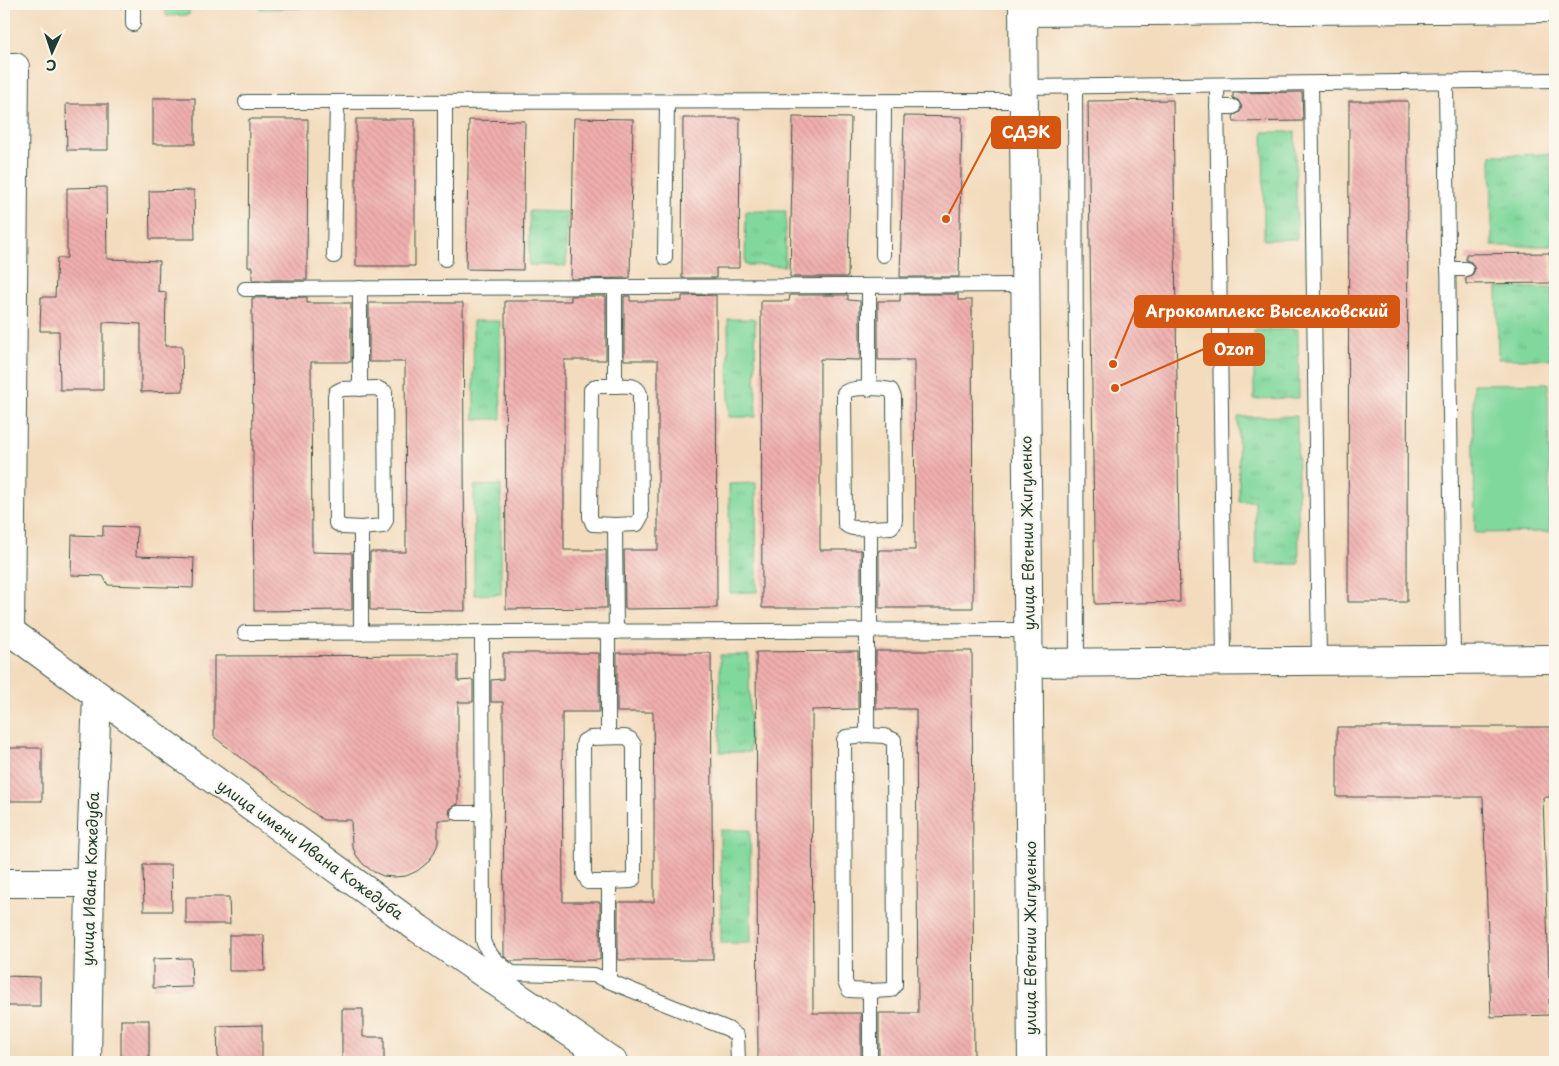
<svg xmlns="http://www.w3.org/2000/svg" width="1559" height="1066" viewBox="0 0 1559 1066" font-family="'Playpen Sans',sans-serif">
	<style>
		.green { fill: #81d89c; stroke: #508a68 }
		.park { fill: url(#park-tufts); stroke: #508a68 }
		.building { fill: url(#building-back-hatch) }
		.lines { fill: none; stroke-linecap: round; stroke-linejoin: round }
		.lane-casing { stroke: #3f5549; stroke-width: 16 }
		.street-casing { stroke: #3f5549; stroke-width: 30 }
		.lane { stroke: #fff; stroke-width: 14 }
		.street { stroke: #fff; stroke-width: 28 }
		.labels { text-anchor: middle; stroke-width: 4; stroke-linejoin: round; paint-order: stroke }
		.street-label { font-size: 15px; fill: #1f3d34; stroke: #fbf7ec }
		.leader { fill: none; stroke: #d45610; stroke-width: 2 }
		.callout-dot { fill: #d45610; stroke: #fbf7ec; stroke-width: 2 }
		.callout { fill: #d45610; stroke: #d45610; stroke-width: 2 }
		.callout-label { font-size: 16px; text-anchor: middle; font-weight: bold; fill: #fff }
	</style>
	<defs>
		<pattern id="park-tufts" width="24" height="20" patternUnits="userSpaceOnUse" patternTransform="scale(1.25)"><rect width="24" height="20" fill="#81d89c"/><path d="M3 7l-1-3M5 7V3M7 7l1-3M15 17l-1-3M17 17v-4M19 17l1-3" fill="none" stroke="#6fba87"/></pattern>
		<pattern id="building-back-hatch" width="6" height="6" patternUnits="userSpaceOnUse" patternTransform="scale(1.25)"><rect width="6" height="6" fill="#f0afad"/><path d="M-1 5l2 2M0 0l6 6M5-1l2 2" fill="none" stroke="#cd9795"/></pattern>
	</defs>
	<rect width="100%" height="100%" fill="#fbf7ec"/>
	<filter id="ink" filterUnits="userSpaceOnUse"><feTurbulence type="fractalNoise" baseFrequency=".02" numOctaves="2"/><feDisplacementMap in="SourceGraphic" scale="10" xChannelSelector="R" yChannelSelector="G"/><feConvolveMatrix kernelMatrix="1 2 1 2 8 2 1 2 1" color-interpolation-filters="sRGB"/></filter>
	<filter id="wash" filterUnits="userSpaceOnUse"><feTurbulence type="fractalNoise" baseFrequency=".0096" numOctaves="4" result="noise"/><feDisplacementMap in="SourceGraphic" scale="20" xChannelSelector="R" yChannelSelector="G"/><feGaussianBlur stdDeviation="1.12" result="paint"/><feColorMatrix in="noise" values="0 0 0 0 0 0 0 0 0 0 0 0 0 0 0 0 0 1.4 0 .05"/><feComposite in="paint" operator="in"/></filter>
	<g filter="url(#wash)">
		<rect width="100%" height="100%" fill="#f3dcbd"/>
		<g class="green">
			<path d="M166 4H189V15L166 16Z"/>
			<path d="M1548 383 1550 532 1475 533 1473 384Z"/>
		</g>
		<g class="park">
			<path d="M259 4H300V8L260 9Z"/>
			<path d="M1263 132H1295L1297 239 1264 240Z"/>
			<path d="M1551 154 1552 246H1492L1491 155Z"/>
			<path d="M529 211 567 212 566 266 529 265Z"/>
			<path d="M746 211H786L785 266 745 265Z"/>
			<path d="M1497 288H1552V359H1498Z"/>
			<path d="M728 319H755L756 417H729Z"/>
			<path d="M473 321H500L501 419H474Z"/>
			<path d="M1298 329 1299 398 1254 399V330Z"/>
			<path d="M1297 416 1299 564H1256L1255 501H1239L1238 417Z"/>
			<path d="M756 483 757 592 730 593 729 484Z"/>
			<path d="M501 485V594L474 595V486Z"/>
			<path d="M720 655H749L750 752H720Z"/>
			<path d="M720 830H750L751 943H721Z"/>
		</g>
		<g id="blocks">
			<g class="building">
				<path d="M1302 92 1303 121 1234 122 1233 116 1240 112 1242 107 1238 100 1233 98V93Z"/>
				<rect x="153" y="98" width="42" height="46"/>
				<path d="M1173 100 1180 602 1095 604 1088 101Z"/>
				<path d="M1349 101H1408L1407 602H1348Z"/>
				<path d="M66 104H108V150H67Z"/>
				<path d="M904 116 962 117 959 277H900Z"/>
				<path d="M793 117 851 118 848 277H790Z"/>
				<path d="M574 118 633 119 630 278 571 279Z"/>
				<path d="M683 118H740L739 268H716V278H682Z"/>
				<path d="M249 119H308L307 280H252V267H248Z"/>
				<rect x="356" y="119" width="59" height="147"/>
				<path d="M469 120 525 121 523 270 466 269Z"/>
				<path d="M106 187 107 259 159 261 158 291 166 292 165 346H182L183 391 141 392V324L103 322V390H60L59 331H40L41 297H55L57 258H67V188Z"/>
				<path d="M194 190 195 239H150L149 191Z"/>
				<path d="M1550 253 1551 283 1466 284V278L1473 274 1475 269 1471 262 1466 260V254Z"/>
				<path d="M900 294H958V300H972L973 608H879V550H915L914 360H878V301H900Z"/>
				<path d="M716 295 717 608 625 609 624 550H658V360H624V296H630V301H682V296Z"/>
				<path d="M790 295H848V300L860 301V360L820 359V550H861V608H762L761 301H789Z"/>
				<path d="M571 296H606V360H564V550H606L607 608 506 609 505 301H571Z"/>
				<path d="M307 297V303H351V362H311L312 552 352 553V610L254 611 252 298Z"/>
				<path d="M369 303H463L465 611 370 610V552H406L405 362H369Z"/>
				<path d="M103 526 137 527 136 556 194 558 193 588 108 585 103 576 71 575 72 535 103 536Z"/>
				<path d="M858 651V709L812 710 813 1013H861V1062H758L756 652Z"/>
				<path d="M876 651H972L974 1062H879V1013H918L916 709H876Z"/>
				<path d="M503 653H599V712H562L563 902H600V960L510 961 504 956 503 702H491V680L503 679Z"/>
				<path d="M617 653H711L713 960H618V902H654V807L653 712H617Z"/>
				<path d="M458 655V681L473 680V702H458V804L453 806 450 809 449 813 453 820H438V844L433 855 426 864 417 871 406 876 394 877 383 876 372 871 363 864 356 855 352 845 351 820H323L214 737V656Z"/>
				<path d="M1337 727H1555V797H1543L1549 978H1555V999H1549V1015L1491 1017 1483 797H1337Z"/>
				<rect x="4" y="748" width="38" height="53"/>
				<path d="M143 865H171L172 911H144Z"/>
				<path d="M186 897H229L230 924H186Z"/>
				<path d="M229 935H264L265 971H229Z"/>
				<path d="M191 958 192 987 153 988V959Z"/>
				<path d="M4 976 40 977V1006H4Z"/>
				<path d="M342 1009H363V1037H384V1061H342Z"/>
				<rect x="121" y="1020" width="28" height="42"/>
				<path d="M262 1025V1061H218L217 1026Z"/>
			</g>
		</g>
	</g>
	<g filter="url(#ink)">
		<use href="#blocks" fill-opacity="0" stroke="#3f5549" stroke-width="1"/>
		<g class="lines">
			<defs>
				<g id="lane">
					<path d="M133 4V24"/>
					<path d="M1446 82 1453 660"/>
					<path d="M1311 84 1319 661"/>
					<path d="M1217 85 1224 662"/>
					<path d="M1024 87 1555 80"/>
					<path d="M1075 87 1077 662"/>
					<path d="M246 102 1024 101"/>
					<path d="M445 102V259"/>
					<path d="M1217 107H1233"/>
					<path d="M883 255 884 102"/>
					<path d="M334 256 337 102"/>
					<path d="M665 258 667 102"/>
					<path d="M1448 269H1466"/>
					<path d="M869 286V389"/>
					<path d="M615 287V386C624 386 637 383 640 394L641 517 637 524 615 525 616 632"/>
					<path d="M360 288V389"/>
					<path d="M245 289 1026 285"/>
					<path d="M615 386H597L591 390 590 517 593 524 615 525"/>
					<path d="M361 528 343 527 336 523 335 396 336 392 342 389 377 388 385 392V396L386 520 383 526 361 528V633"/>
					<path d="M870 528C861 528 851 530 845 524L844 397V393C851 386 881 388 891 390L894 397 895 519 894 524 891 527 870 528V631"/>
					<path d="M867 631V735L884 736 894 740V744L895 980V985L891 990 870 991V1062"/>
					<path d="M608 632V737"/>
					<path d="M245 633 1029 630"/>
					<path d="M482 633 483 940C486 954 501 965 512 973L594 975 728 1029 737 1036 738 1062"/>
					<path d="M867 735 846 737 844 740 845 982 849 990 870 991"/>
					<path d="M458 813H483"/>
					<path d="M609 882H588L584 874 583 745 584 741 590 738 625 737 630 739 634 745V878L631 881 609 882V980"/>
				</g>
				<g id="street">
					<path d="M1023 4 1032 1062"/>
					<path d="M1023 12 1555 8"/>
					<path d="M4 67H15L10 632"/>
					<path d="M4 627 419 929 613 1062"/>
					<path d="M1029 663 1555 659"/>
					<path d="M4 883H90"/>
					<path d="M87 1062 90 883 97 695"/>
				</g>
			</defs>
			<use href="#lane" class="lane-casing"/>
			<use href="#street" class="street-casing"/>
			<use href="#lane" class="lane"/>
			<use href="#street" class="street"/>
		</g>
	</g>
	<g class="labels">
		<g class="street-label">
			<text transform="translate(1028 533) rotate(-91)" y="5">улица Евгении Жигуленко</text>
			<text transform="translate(310 850) rotate(36)" y="5">улица имени Ивана Кожедуба</text>
			<text transform="translate(91 879) rotate(-88)" y="5">улица Ивана Кожедуба</text>
			<text transform="translate(1031 938) rotate(-90)" y="5">улица Евгении Жигуленко</text>
		</g>
	</g>
	<path class="leader" d="M946 219L992 132M1113 364L1135 311M1115 388L1204 349"/>
	<g class="callout-dot">
		<circle cx="946" cy="219" r="5"/>
		<circle cx="1113" cy="364" r="5"/>
		<circle cx="1115" cy="388" r="5"/>
	</g>
	<g class="callout">
		<rect x="992" y="117" width="68" height="31" rx="5"/>
		<rect x="1135" y="296" width="264" height="31" rx="5"/>
		<rect x="1204" y="334" width="60" height="31" rx="5"/>
	</g>
	<g class="callout-label">
		<text x="1026" y="138">СДЭК</text>
		<text x="1267" y="317">Агрокомплекс Выселковский</text>
		<text x="1234" y="355">Ozon</text>
	</g>
	<rect width="1559" height="1066" fill="none" stroke="#fbf7ec" stroke-width="20"/>
	<g transform="translate(52 52) rotate(183)" stroke="#fbf7ec" stroke-width="4" paint-order="stroke">
	<path d="M0-4L9 19L0 12L-9 19Z" fill="#1f3d34"/>
	<text y="-8" font-size="14" font-weight="bold" text-anchor="middle" fill="#1f3d34">С</text>
	</g>
</svg>
